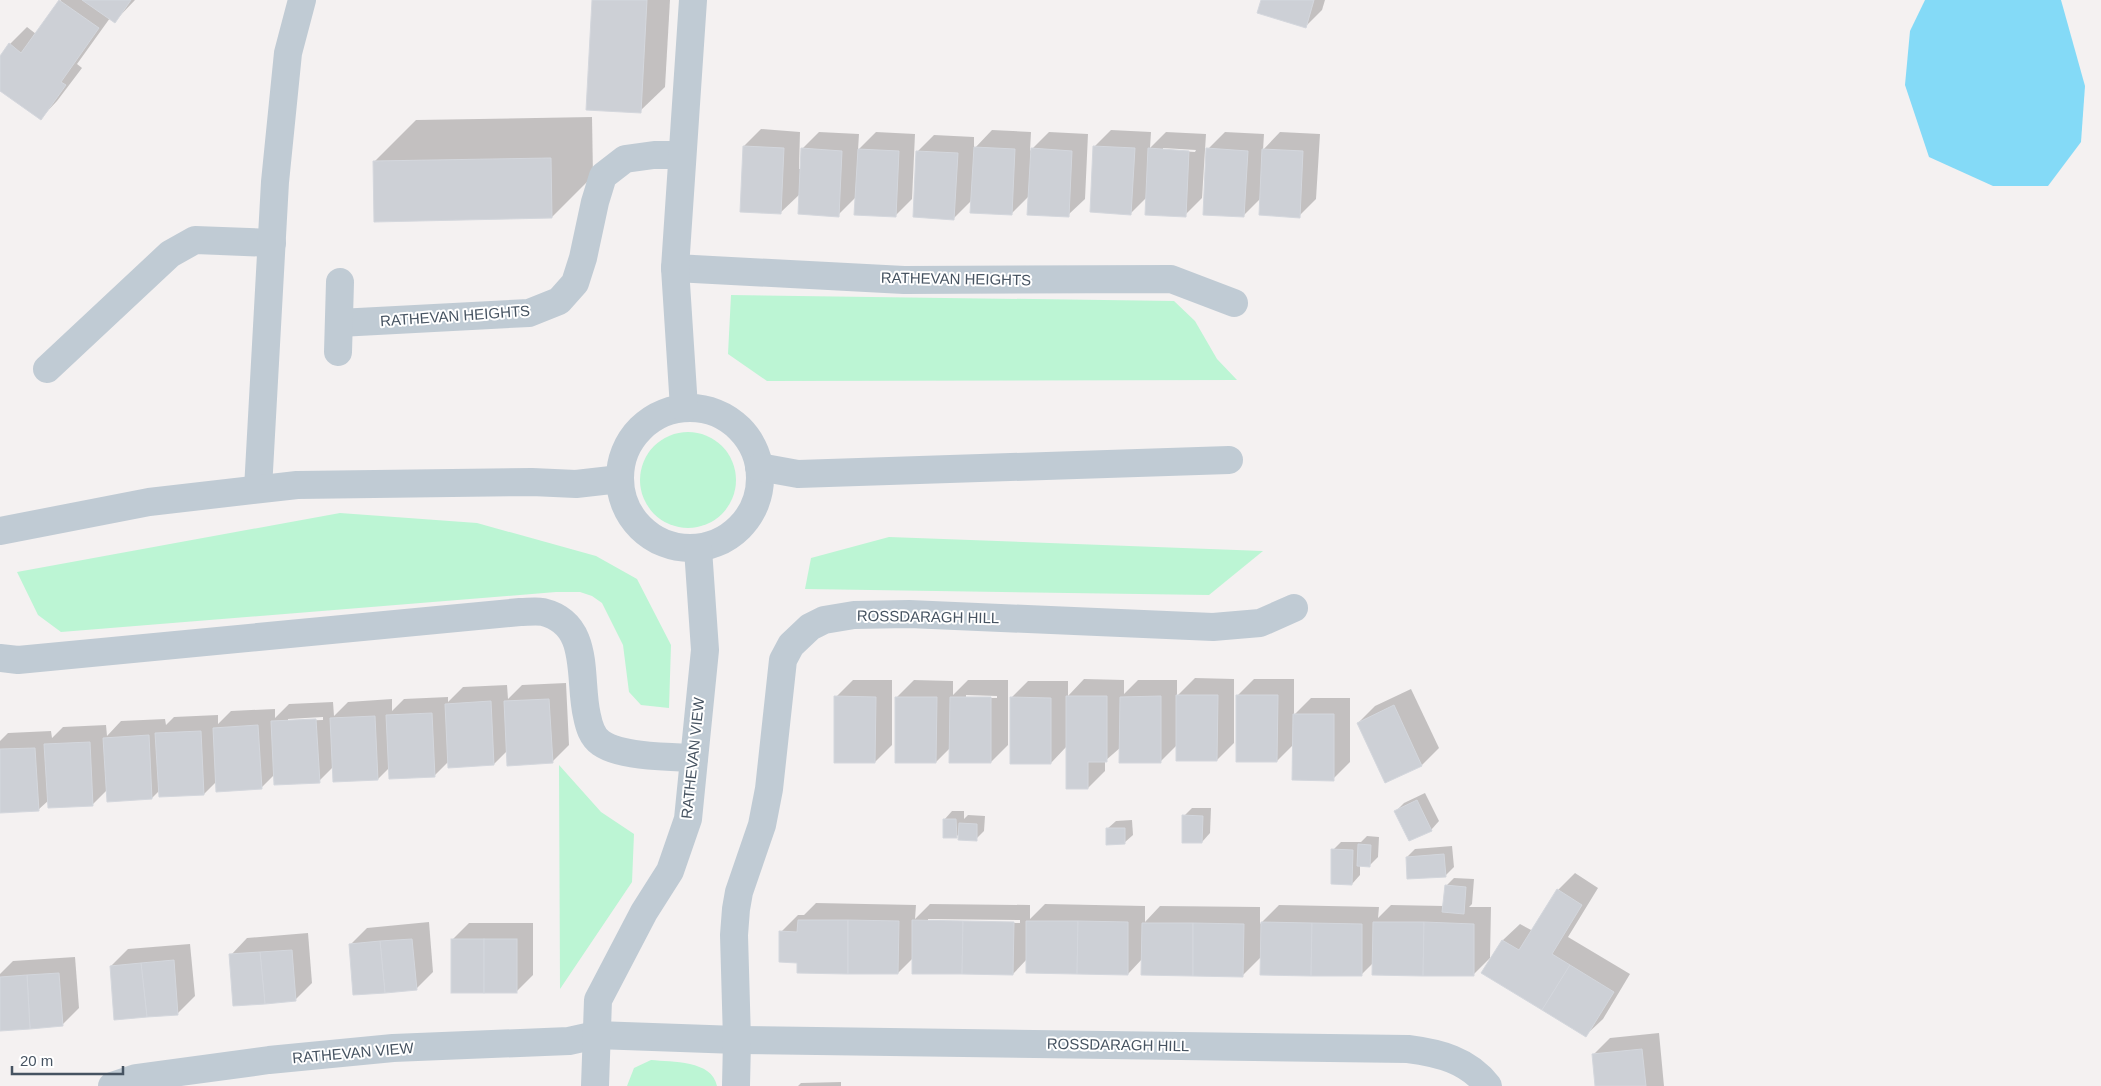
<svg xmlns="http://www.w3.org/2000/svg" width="2101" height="1086" viewBox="0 0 2101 1086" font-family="Helvetica,sans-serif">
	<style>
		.green { fill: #bcf5d4 }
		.water { fill: #84daf7 }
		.shadow { fill: #0003; fill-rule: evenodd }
		.building { fill: #cdd0d6; stroke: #d4d7dd }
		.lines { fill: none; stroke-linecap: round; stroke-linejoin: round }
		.minor { stroke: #c0cbd4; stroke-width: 28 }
		.labels { text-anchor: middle; stroke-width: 4; stroke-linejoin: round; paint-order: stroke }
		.street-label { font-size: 15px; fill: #465361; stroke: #fff }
	</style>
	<rect width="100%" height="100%" fill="#f4f1f1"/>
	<g class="green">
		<path d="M731 295 1174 301 1195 321 1217 359 1237 380 767 381 728 354Z"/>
		<circle cx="688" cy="480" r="48"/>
		<path d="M340 513 477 523 596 556 637 579 671 645 669 708 641 705 629 692 623 645 602 603 592 596 580 592H556L61 632 38 615 17 572Z"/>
		<path d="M889 537 1263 551 1209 595 805 589 811 558Z"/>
		<path d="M559 765 601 812 634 834 632 882 560 989Z"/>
		<path d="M651 1060C672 1062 712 1060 717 1086H627L634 1068Z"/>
	</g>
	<path class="water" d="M1925 0H2061L2085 86 2081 142 2048 186H1993L1929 157 1905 85 1910 31Z"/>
	<g class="shadow">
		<path d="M61 0H135L115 21 110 18 77 64 82 68 57 101 41 118 0 89V58L10 44 27 27 36 34Z"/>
		<path d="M593 0H670L665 87 640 111Z"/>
		<path d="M1262 0H1325L1322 10 1305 27Z"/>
		<path d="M592 117 593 176 552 217 374 162 416 120Z"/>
		<path d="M761 129 800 132 799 169H801L802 149 819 132 859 134 858 150 876 132 915 134 912 199 895 216 856 197 838 215 800 194 780 213 744 146Z"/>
		<path d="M992 130 1031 132 1030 151 1049 132 1088 134 1085 199 1068 215 1030 195 1011 214 972 200 954 218 917 152 934 135 974 137V149Z"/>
		<path d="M1111 130 1151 132 1150 148 1166 132 1206 134 1202 198 1185 215 1147 197 1131 213 1094 147ZM1163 148 1196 150 1195 152 1163 150Z"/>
		<path d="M1225 132 1264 134 1263 150 1280 132 1320 134 1316 199 1299 216 1261 198 1244 215 1208 149Z"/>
		<path d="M1195 678 1234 679V743L1217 760 1177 745 1160 762 1121 747 1105 761V771L1088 788 1067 746 1051 763 1011 698 1028 681H1068V696L1084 679 1124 680V694L1138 680H1177V696Z"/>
		<path d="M1254 679H1294V715L1311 698H1350V762L1333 779 1294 744 1277 761 1237 696Z"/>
		<path d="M853 680H892V745L875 762 836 697Z"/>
		<path d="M914 680 953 681V695L968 680H1008V745L991 762 951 747 936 762 897 697ZM966 695 997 696V698H966Z"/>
		<path d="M566 683 569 745 552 762 508 750 494 764 449 761 434 776 390 767 378 779 333 767 319 781 275 774 261 788 217 781 204 794 160 790 152 798 107 790 93 804 49 800 38 810 0 812V741L8 733 51 731 52 738 63 727 106 725 107 736 121 721 165 719 166 725 174 717 218 715V724L231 711 275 709V718L289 704 333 702 334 716 348 702 392 699V711L404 699 448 697V702L463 687 507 685 508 699 522 685ZM323 717V720L288 721V719Z"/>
		<path d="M1411 689 1439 748 1422 765 1386 781 1358 723 1375 706Z"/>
		<path d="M1425 793 1439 821 1431 830 1396 811 1404 803Z"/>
		<path d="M1192 808H1211L1210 833 1202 842 1184 816Z"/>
		<path d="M952 811H964V819L968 815 985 816 984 831 976 839 960 833 957 836 944 820Z"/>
		<path d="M1132 820 1133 835 1124 843 1107 829 1116 821Z"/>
		<path d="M1367 836 1379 837 1378 857 1370 865H1360V875L1352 884 1333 850 1341 842H1361Z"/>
		<path d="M1452 846 1454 867 1445 876 1407 857 1415 849Z"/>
		<path d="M1575 873 1598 888 1568 937 1630 974 1603 1019 1586 1035 1483 972 1503 940 1520 924 1533 931 1558 890Z"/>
		<path d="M1454 878 1474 879 1472 904 1469 907H1491L1490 958 1473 975 1373 963 1361 975 1261 957 1243 975 1143 958 1128 974 1027 959 1013 974 913 958 898 973 798 962 781 932 798 915H804L816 903 916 905 915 919 930 904 1030 905V919L1045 904 1145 906V922L1160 906 1260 907V924L1279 905 1379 907 1378 918 1391 905 1444 906 1446 886ZM928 919 1020 920V923L928 922Z"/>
		<path d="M429 922 433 972 416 989 350 945 367 928Z"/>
		<path d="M469 923H533V975L516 992 452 940Z"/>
		<path d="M308 933 312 983 295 1000 231 955 247 938Z"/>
		<path d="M190 944 195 996 178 1013 111 966 128 949Z"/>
		<path d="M75 957 79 1008 62 1025 0 1029V974L13 961Z"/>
		<path d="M1659 1033 1664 1086H1596L1594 1054 1610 1038Z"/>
		<path d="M841 1082V1086H798L801 1083Z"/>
	</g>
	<g class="building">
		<path d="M59 0 99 28 61 82 66 85 41 120 0 91V56L9 43 21 53Z"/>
		<path d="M82 0H131L115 23Z"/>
		<path d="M592 0H647L641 113 586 110Z"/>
		<path d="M1261 0H1314L1306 28 1257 13Z"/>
		<path d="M743 146 784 148 781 214 740 212Z"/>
		<path d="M1093 146 1135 148 1131 215 1090 212Z"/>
		<path d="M974 147 1015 149 1012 215 970 213Z"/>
		<path d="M801 148 842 151 839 217 798 214Z"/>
		<path d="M1031 148 1072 151 1069 217 1027 215Z"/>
		<path d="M1148 148 1189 151 1186 217 1145 215Z"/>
		<path d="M1206 148 1248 151 1244 217 1203 215Z"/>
		<path d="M858 149 899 151 896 217 854 215Z"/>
		<path d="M1262 149 1303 151 1300 218 1259 215Z"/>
		<path d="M916 151 958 153 954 220 913 217Z"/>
		<path d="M551 158 552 218 374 222 373 161Z"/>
		<path d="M1176 695H1218L1217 761H1176Z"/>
		<path d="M1236 695H1278L1277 762H1236Z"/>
		<path d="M834 696 876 697 875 763H834Z"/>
		<path d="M1066 696H1107V762H1088V789H1066Z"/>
		<path d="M1161 696V763H1119L1120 697Z"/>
		<path d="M895 697H937L936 763H895Z"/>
		<path d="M950 697H991V763H949Z"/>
		<path d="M1010 697 1051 698V764H1010Z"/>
		<path d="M549 699 553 763 507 766 504 701Z"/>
		<path d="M491 701 494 765 448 768 445 704Z"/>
		<path d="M1394 705 1422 766 1385 783 1357 723Z"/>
		<path d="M432 713 435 777 389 779 386 715Z"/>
		<path d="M1293 714H1334V781L1292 780Z"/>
		<path d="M375 716 378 780 333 782 330 718Z"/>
		<path d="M316 719 320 783 274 785 271 721Z"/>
		<path d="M258 725 262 789 216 792 213 728Z"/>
		<path d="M201 731 204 795 159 797 155 733Z"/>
		<path d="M149 735 152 799 107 802 103 738Z"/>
		<path d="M90 742 93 806 48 808 44 744Z"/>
		<path d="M35 748 39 811 0 813V749Z"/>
		<path d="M1417 800 1432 831 1409 841 1394 811Z"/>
		<path d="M1182 815 1203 816 1202 843H1182Z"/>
		<path d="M943 819H956L957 838H943Z"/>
		<path d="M959 823 977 824V841L958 840Z"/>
		<path d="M1106 828H1125V844L1106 845Z"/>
		<path d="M1358 844 1371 845 1370 867 1357 866Z"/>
		<path d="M1331 849 1353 850 1352 885 1331 884Z"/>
		<path d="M1444 854 1446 877 1407 879 1406 857Z"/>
		<path d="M1445 885 1466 887 1464 914 1442 912Z"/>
		<path d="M1557 889 1582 905 1552 954 1570 965 1542 1010 1481 973 1502 940 1519 950Z"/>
		<path d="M798 920H848V974L797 973V963L779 962V931L797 932Z"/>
		<path d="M848 920 899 921 898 974H848Z"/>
		<path d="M912 920 963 921 962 974H912Z"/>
		<path d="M963 921 1014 922 1013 975 962 974Z"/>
		<path d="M1026 921H1078L1077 974 1026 973Z"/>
		<path d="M1078 921 1128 922V975L1077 974Z"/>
		<path d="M1261 922 1312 923 1311 976 1260 975Z"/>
		<path d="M1373 922H1424L1423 976 1372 975Z"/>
		<path d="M1424 922 1474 924V976H1423Z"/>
		<path d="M1142 923H1193V976L1141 975Z"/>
		<path d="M1193 923 1244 924 1243 977 1193 976Z"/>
		<path d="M1312 923 1362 924V976H1311Z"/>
		<path d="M412 939 417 990 385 993 380 941Z"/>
		<rect x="451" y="939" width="33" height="54"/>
		<rect x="484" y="939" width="33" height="54"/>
		<path d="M380 941 385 993 353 995 349 944Z"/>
		<path d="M292 950 296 1001 265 1004 260 952Z"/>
		<path d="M260 952 265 1004 233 1006 229 954Z"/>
		<path d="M174 960 178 1015 147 1017 141 963Z"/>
		<path d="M141 963 147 1017 114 1020 110 966Z"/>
		<path d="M1570 965 1614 992 1586 1037 1542 1010Z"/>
		<path d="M59 973 63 1026 30 1029 27 975Z"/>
		<path d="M27 975 30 1029 0 1031V977Z"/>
		<path d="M1642 1049 1646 1086H1595L1592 1054Z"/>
	</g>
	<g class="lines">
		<g class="minor">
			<path d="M675 268 904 280 1171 279 1234 303"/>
			<path d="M339 323 529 313 559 301 575 283 583 258 595 202 603 176 625 159 654 155H682"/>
			<path d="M338 352 340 282"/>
			<path d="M47 369 170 254 195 240 272 243"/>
			<circle cx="690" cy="478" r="70"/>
			<path d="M684 408 675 268 693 0"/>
			<path d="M759 467 798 474 1229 460"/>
			<path d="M258 489 275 182 288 53 302 0"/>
			<path d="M0 531 149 502 297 485 532 482 576 484 620 479"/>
			<path d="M0 658 18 660 520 612C527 612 536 611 543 612 592 624 578 679 587 716 589 726 592 737 601 743 621 757 669 757 694 758"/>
			<path d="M112 1086 136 1078 269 1060 393 1048 569 1041 596 1035 737 1040 1408 1049C1439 1053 1468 1060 1488 1086"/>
			<path d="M595 1086 598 1000 644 912 670 871 688 819 705 650 698 549"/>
			<path d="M736 1086 737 1040 734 935 736 909 739 892 762 825 769 789 783 660 791 645 810 627 824 620 854 615 909 614 1213 627 1260 623 1294 608"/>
		</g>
	</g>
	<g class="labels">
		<g class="street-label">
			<text transform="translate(956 279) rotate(1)" y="5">RATHEVAN HEIGHTS</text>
			<text transform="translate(455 316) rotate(-4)" y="5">RATHEVAN HEIGHTS</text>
			<text transform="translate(928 617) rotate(1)" y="5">ROSSDARAGH HILL</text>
			<text transform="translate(693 758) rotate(-84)" y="5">RATHEVAN VIEW</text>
			<text transform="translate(1118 1045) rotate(1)" y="5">ROSSDARAGH HILL</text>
			<text transform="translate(353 1053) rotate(-5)" y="5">RATHEVAN VIEW</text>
		</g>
	</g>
	<path d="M12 1066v8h111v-8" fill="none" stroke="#465361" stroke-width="2.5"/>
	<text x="20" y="1066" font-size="15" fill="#465361" stroke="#ffffff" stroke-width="4" paint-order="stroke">20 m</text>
</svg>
